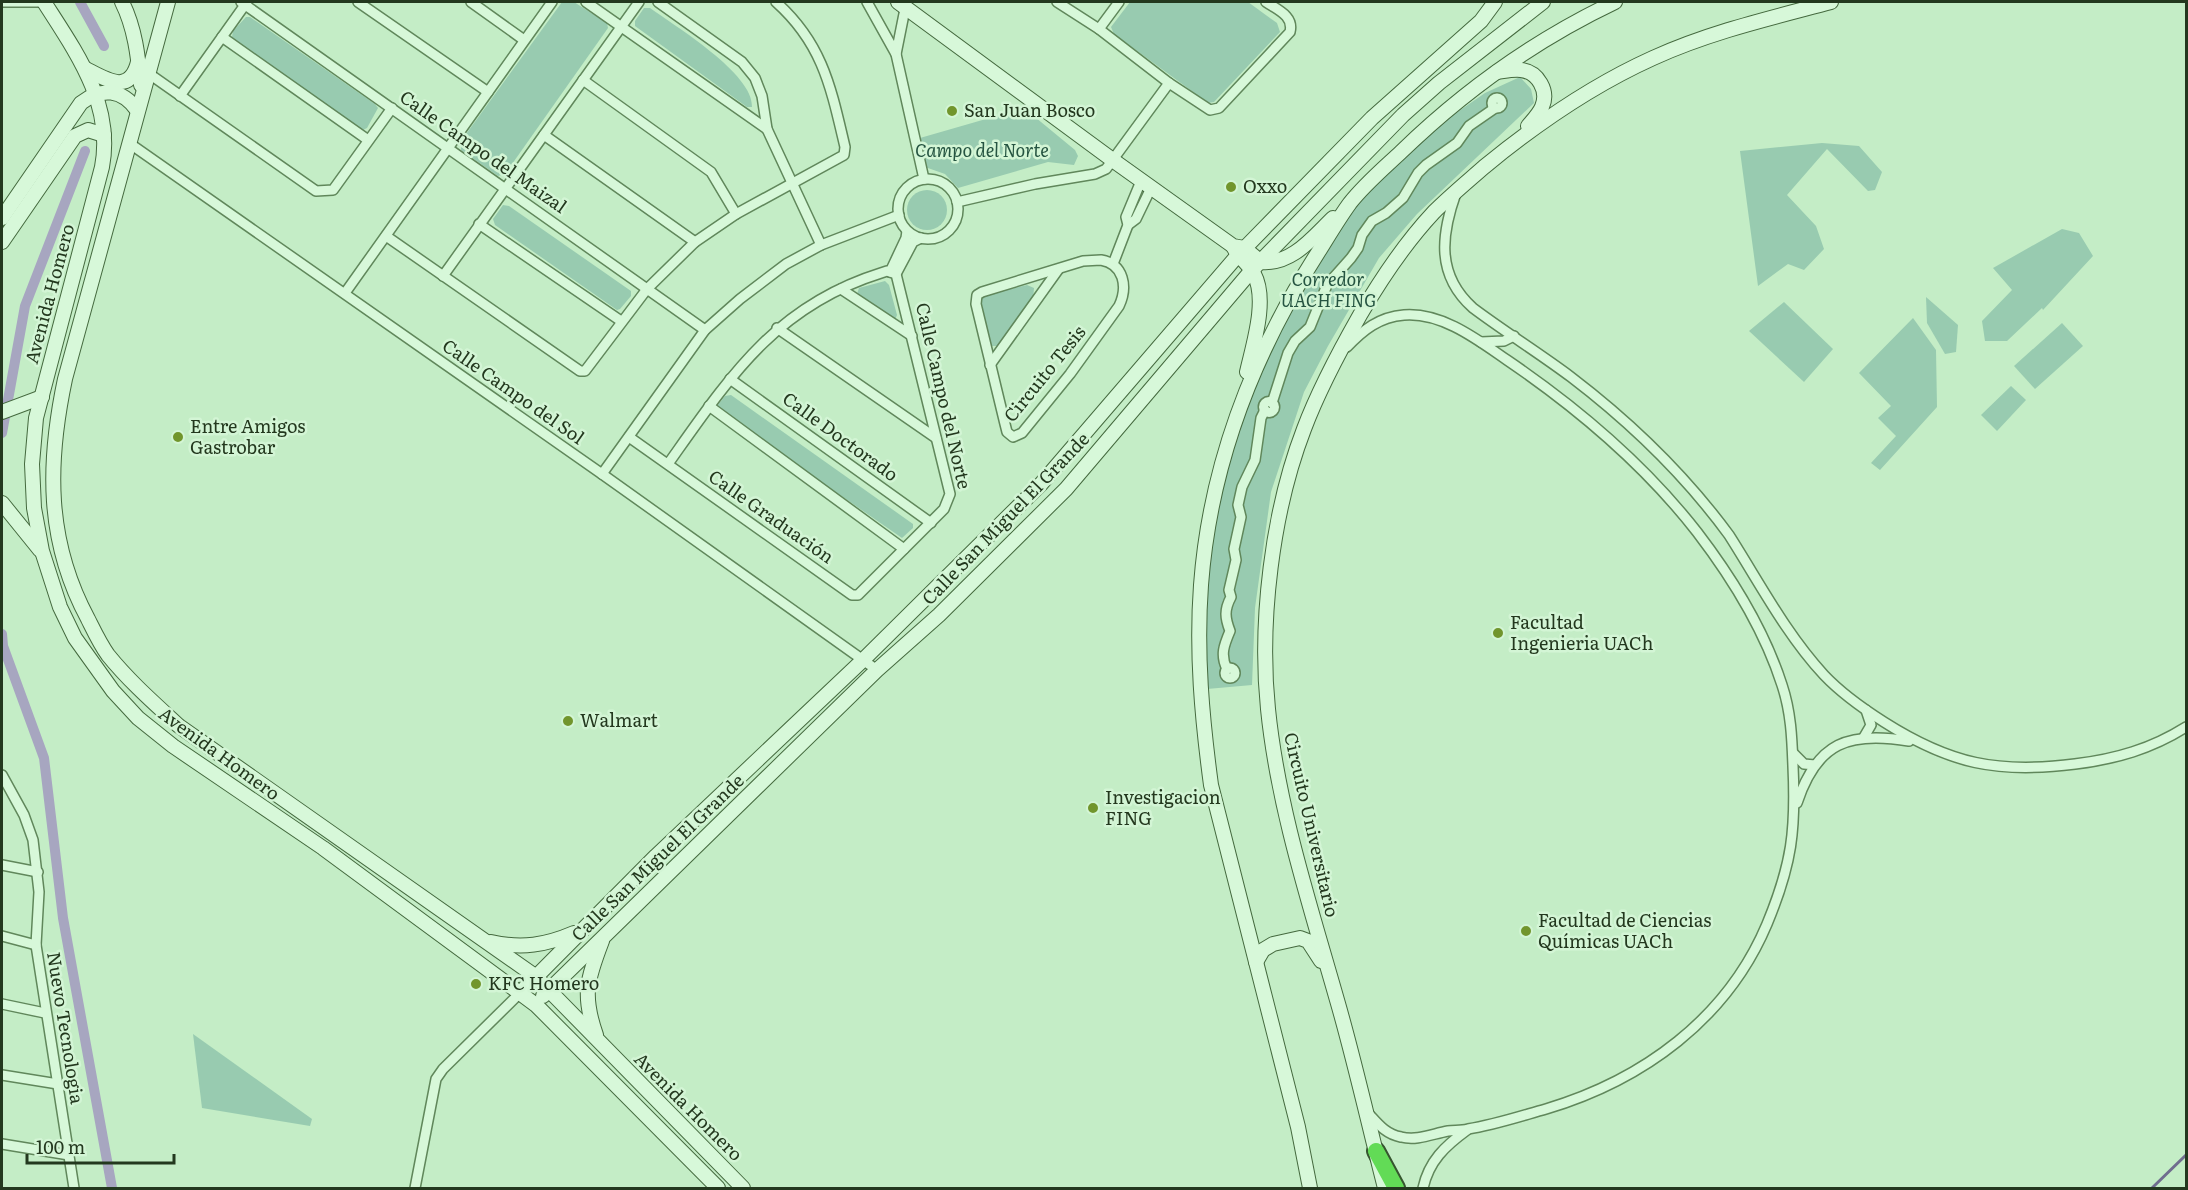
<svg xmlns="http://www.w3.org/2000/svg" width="2188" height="1190" viewBox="0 0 2188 1190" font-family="Literata,serif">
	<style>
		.green { fill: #98cbb0 }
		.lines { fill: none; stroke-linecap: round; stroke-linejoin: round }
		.stream { stroke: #706d8e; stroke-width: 3 }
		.canal { stroke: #a7a6c0; stroke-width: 10 }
		.street-casing { stroke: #60875b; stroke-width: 12 }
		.secondary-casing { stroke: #44693e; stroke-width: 16 }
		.highway-casing { stroke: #36552f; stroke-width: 20 }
		.street { stroke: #d7f8d9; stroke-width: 9 }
		.secondary { stroke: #d7f8d9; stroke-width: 14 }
		.highway { stroke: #62db56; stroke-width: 16 }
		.poi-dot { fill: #71952c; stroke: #d3f5d5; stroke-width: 2 }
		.labels { text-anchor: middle; stroke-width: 5; stroke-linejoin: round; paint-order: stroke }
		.poi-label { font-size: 18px; fill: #23381e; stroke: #d3f5d5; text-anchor: start }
		.park-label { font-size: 18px; font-style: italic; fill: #255441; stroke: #d3f5d5 }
		.street-label { font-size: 18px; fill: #23381e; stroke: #d3f5d5 }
	</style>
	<rect width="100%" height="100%" fill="#c4edc6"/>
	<g class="green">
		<path d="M562 2H574L607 23 608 28 505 174 498 176 461 150V141Z"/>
		<path d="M1130 2H1248L1277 23 1280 32 1214 102 1208 103 1114 34 1111 27Z"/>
		<path d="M644 8H650C675 26 754 74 752 107H747L635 26V21Z"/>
		<path d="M246 17H250L375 104 378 108 367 128 363 130 357 127 237 42 232 37 233 31Z"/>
		<path d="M1520 77 1531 89 1534 103 1417 214 1379 258 1328 346 1304 392 1271 492 1255 608 1252 685 1207 689 1205 598 1216 515 1234 441 1285 313 1354 207 1395 160 1420 138 1485 93Z"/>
		<path d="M1024 108 1075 150 1078 156 1074 165 1048 162 958 188 945 174 925 167 920 138Z"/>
		<path d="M1822 143 1859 146 1882 172 1875 190 1868 191 1827 149 1787 195 1816 226 1824 249 1804 270 1788 264 1758 286 1740 151Z"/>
		<circle cx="927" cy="210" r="20"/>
		<path d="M503 205 509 206 631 291V296L620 309 617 310 495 225 493 219Z"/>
		<path d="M2062 229 2079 233 2093 256 2043 310 2042 308 2007 341H1985L1982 321 2012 290 1993 268Z"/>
		<path d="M885 281 889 285 897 315 895 320H891L857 294 859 288Z"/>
		<path d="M1027 285 1034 288 1033 300 997 346H991L981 300 985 295Z"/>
		<path d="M1926 297 1958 325 1956 352 1945 354 1927 323Z"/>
		<path d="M1784 302 1833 349 1804 382 1749 331Z"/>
		<path d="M1913 318 1936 350 1937 407 1880 470 1871 463 1896 436 1878 418 1891 406 1859 373Z"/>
		<path d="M2062 323 2083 346 2035 389 2014 366Z"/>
		<path d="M2011 386 2026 400 1997 431 1981 415Z"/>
		<path d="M731 395 913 524V528L902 538 722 413 717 406 725 396Z"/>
		<path d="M193 1034 312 1119 310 1126 202 1108Z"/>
	</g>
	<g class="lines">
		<path class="stream" d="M2152 1188 2186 1155"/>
		<g class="canal">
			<path d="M80 2 104 46"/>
			<path d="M2 433 25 306 85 151"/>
			<path d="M2 634 3 646 44 758 63 918 112 1188"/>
		</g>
		<defs>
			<g id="street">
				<path d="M2 2H44"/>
				<path d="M241 2 705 330"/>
				<path d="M358 2 488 92"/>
				<path d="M471 2 524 40"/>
				<path d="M586 2 767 129"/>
				<path d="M658 2 742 62 755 78 762 96 767 129 821 245"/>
				<path d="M867 2 896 54 924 179"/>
				<path d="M1057 2 1099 29 1169 83 1210 110 1219 108 1290 32C1294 16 1278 10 1266 2"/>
				<path d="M1099 29 1119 2"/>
				<path d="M222 37 368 140"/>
				<path d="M896 54 906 4"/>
				<path d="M148 73 316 191 333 190 392 108"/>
				<path d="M583 80 711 172 736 214"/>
				<path d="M180 96 247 2"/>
				<circle cx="1497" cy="103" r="5"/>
				<path d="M544 135 695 242"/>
				<path d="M129 143 602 474 877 670"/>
				<circle cx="928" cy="209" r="30"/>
				<path d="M1456 193C1441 235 1436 275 1473 308 1505 332 1539 353 1571 377 1630 422 1685 475 1729 535 1759 582 1786 634 1824 675 1842 694 1862 708 1884 722 1950 764 1998 774 2075 764 2116 759 2151 749 2186 727"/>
				<path d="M957 202 1035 184 1095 174 1106 169 1169 83"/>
				<path d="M479 224 621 321"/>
				<path d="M1128 225 1136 219 1151 188"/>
				<path d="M386 236 580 371H585L647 289 695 242 736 214 844 155 845 147C831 88 823 44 776 2"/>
				<path d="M1101 260C1124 264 1128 287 1119 306L1070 374 1022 433 1013 437 1007 432 1005 424 976 304 977 295 982 292 1083 261Z"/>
				<path d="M1113 264 1128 225 1126 217 1141 181"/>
				<path d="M890 272 906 238 907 231"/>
				<path d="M896 274 913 242 921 238"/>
				<path d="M443 276 639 2"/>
				<path d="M841 289 912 336"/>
				<path d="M345 293 552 2"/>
				<path d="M777 328 936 438"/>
				<path d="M1481 342 1504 341 1514 336"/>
				<path d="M1347 347C1363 330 1379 317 1404 315 1442 312 1478 340 1507 360 1579 409 1644 464 1697 532 1733 579 1764 629 1782 685 1791 712 1792 738 1793 766 1796 830 1792 864 1767 924 1727 1019 1643 1080 1546 1109 1521 1116 1494 1125 1468 1129 1461 1131 1454 1130 1448 1131 1432 1134 1417 1141 1401 1137 1386 1134 1379 1125 1369 1114"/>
				<path d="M990 365 1058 270"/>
				<path d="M730 379 931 523"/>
				<circle cx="1269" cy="407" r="5.5"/>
				<path d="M1272 403 1288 353 1295 341 1310 327 1327 285 1351 258 1358 248 1362 235 1372 221 1386 213 1403 198 1418 173 1426 165 1457 143 1469 126 1495 108"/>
				<path d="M709 406 904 549"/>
				<path d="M629 437 852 595H858L944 509 950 494 896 274 887 271 881 273C775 306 729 378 668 464"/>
				<path d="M602 474 705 330 740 299 786 264 821 245 899 215"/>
				<circle cx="1230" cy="673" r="5"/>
				<path d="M1227 669C1220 655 1224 645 1230 631 1225 618 1224 610 1231 597L1229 590 1236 560 1234 549 1241 517 1238 505 1242 487 1255 460 1261 418 1265 410"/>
				<path d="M1864 737 1871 725 1866 710"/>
				<path d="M1793 753 1804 764 1815 765"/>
				<path d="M2 775 24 815 33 840 39 892 36 945 74 1188"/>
				<path d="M1797 803C1817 742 1849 731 1909 741"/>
				<path d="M2 865 38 872"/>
				<path d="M2 936 36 945"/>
				<path d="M2 1004 45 1013"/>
				<path d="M2 1075 58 1084"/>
				<path d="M2 1144 69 1155"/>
				<path d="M415 1188 436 1079 443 1069 521 992"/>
				<path d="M1423 1188C1429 1161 1445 1146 1467 1130"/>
			</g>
			<g id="secondary">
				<path d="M44 2C76 52 114 104 102 167L36 418 32 464 34 508 42 551 60 607 75 638 113 691 138 718 173 746 323 848 536 1005 718 1188"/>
				<path d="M122 2C135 28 138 56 141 85"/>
				<path d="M168 2 65 379C47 464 46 541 88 619 94 631 100 644 108 655 129 681 154 703 179 726L535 976 743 1188"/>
				<path d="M898 2 1114 161 1233 246 1244 248 1261 262C1292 265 1313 237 1333 218"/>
				<path d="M86 69C107 80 130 95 138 62"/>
				<path d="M1497 72C1505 71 1513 69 1521 70 1538 72 1549 91 1542 107 1539 114 1533 120 1528 126"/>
				<path d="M2 218 81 103C102 87 122 89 137 110"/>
				<path d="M2 242 75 136 88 130 104 135"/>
				<path d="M1234 248C1239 258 1249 264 1254 274 1268 300 1253 345 1247 372"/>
				<path d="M2 412 42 397"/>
				<path d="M2 503 40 550"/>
				<path d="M491 942C522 949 546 945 574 933"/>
				<path d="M1256 962 1263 950 1273 944 1300 938 1308 941 1321 961"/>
				<path d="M521 992 656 856 863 660 1041 484 1238 255 1372 118 1481 21 1495 2"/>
				<path d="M543 996 877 670 939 615 1066 489 1252 270 1403 115 1439 83 1543 2"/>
				<path d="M596 1035C582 995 587 980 602 941"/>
				<path d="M1310 1188 1298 1127 1211 785C1202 718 1196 653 1201 585 1210 465 1254 352 1319 251 1329 235 1339 218 1350 203 1365 184 1384 168 1401 152 1464 91 1535 40 1615 2"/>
				<path d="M1385 1188C1369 1126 1355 1062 1337 1000 1310 905 1278 808 1268 709 1259 622 1272 512 1304 429 1319 389 1339 352 1360 315 1381 279 1405 243 1434 212 1450 196 1467 182 1484 167 1536 124 1591 86 1653 58 1710 32 1771 18 1831 2"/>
			</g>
			<path id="highway" d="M1376 1151 1396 1188"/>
		</defs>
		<use href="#street" class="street-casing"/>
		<use href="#secondary" class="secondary-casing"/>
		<use href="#highway" class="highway-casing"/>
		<use href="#street" class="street"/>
		<use href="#secondary" class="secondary"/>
		<use href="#highway" class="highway"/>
	</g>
	<g class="poi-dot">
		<circle cx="952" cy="111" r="6"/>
		<circle cx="1231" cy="187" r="6"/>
		<circle cx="178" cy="437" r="6"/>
		<circle cx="1498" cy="633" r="6"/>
		<circle cx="568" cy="721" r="6"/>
		<circle cx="1093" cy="808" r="6"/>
		<circle cx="1526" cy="931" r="6"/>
		<circle cx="476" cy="984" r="6"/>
	</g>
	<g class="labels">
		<g class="poi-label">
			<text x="964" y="117">San Juan Bosco</text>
			<text x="1243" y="193">Oxxo</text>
			<text x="190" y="433">Entre Amigos<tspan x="190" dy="21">Gastrobar</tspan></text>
			<text x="1510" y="629">Facultad<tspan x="1510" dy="21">Ingenieria UACh</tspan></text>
			<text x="580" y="727">Walmart</text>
			<text x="1105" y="804">Investigacion<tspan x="1105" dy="21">FING</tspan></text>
			<text x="1538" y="927">Facultad de Ciencias<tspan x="1538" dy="21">Químicas UACh</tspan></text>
			<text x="488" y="990">KFC Homero</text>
		</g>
		<g class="park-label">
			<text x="982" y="157">Campo del Norte</text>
			<text x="1328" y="286">Corredor<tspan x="1328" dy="21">UACH FING</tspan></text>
		</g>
		<g class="street-label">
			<text transform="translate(483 152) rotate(35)" y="6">Calle Campo del Maizal</text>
			<text transform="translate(50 294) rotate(-75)" y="6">Avenida Homero</text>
			<text transform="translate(1045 374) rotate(-51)" y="6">Circuito Tesis</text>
			<text transform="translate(513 392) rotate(35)" y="6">Calle Campo del Sol</text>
			<text transform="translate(943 396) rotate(77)" y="6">Calle Campo del Norte</text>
			<text transform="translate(840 437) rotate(36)" y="6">Calle Doctorado</text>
			<text transform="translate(771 517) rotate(35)" y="6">Calle Graduación</text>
			<text transform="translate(1006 519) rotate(-46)" y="6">Calle San Miguel El Grande</text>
			<text transform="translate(219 754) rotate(36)" y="6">Avenida Homero</text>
			<text transform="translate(1311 825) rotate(77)" y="6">Circuito Universitario</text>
			<text transform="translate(658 858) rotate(-44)" y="6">Calle San Miguel El Grande</text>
			<text transform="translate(65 1028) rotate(81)" y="6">Nuevo Tecnologia</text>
			<text transform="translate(688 1107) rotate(45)" y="6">Avenida Homero</text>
		</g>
	</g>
	<rect width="2188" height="1190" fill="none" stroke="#23381e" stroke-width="6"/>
	<path d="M27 1154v9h147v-9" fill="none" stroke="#23381e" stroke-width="3"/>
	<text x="36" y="1154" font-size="18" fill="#23381e" stroke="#d3f5d5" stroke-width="4.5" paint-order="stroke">100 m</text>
</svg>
